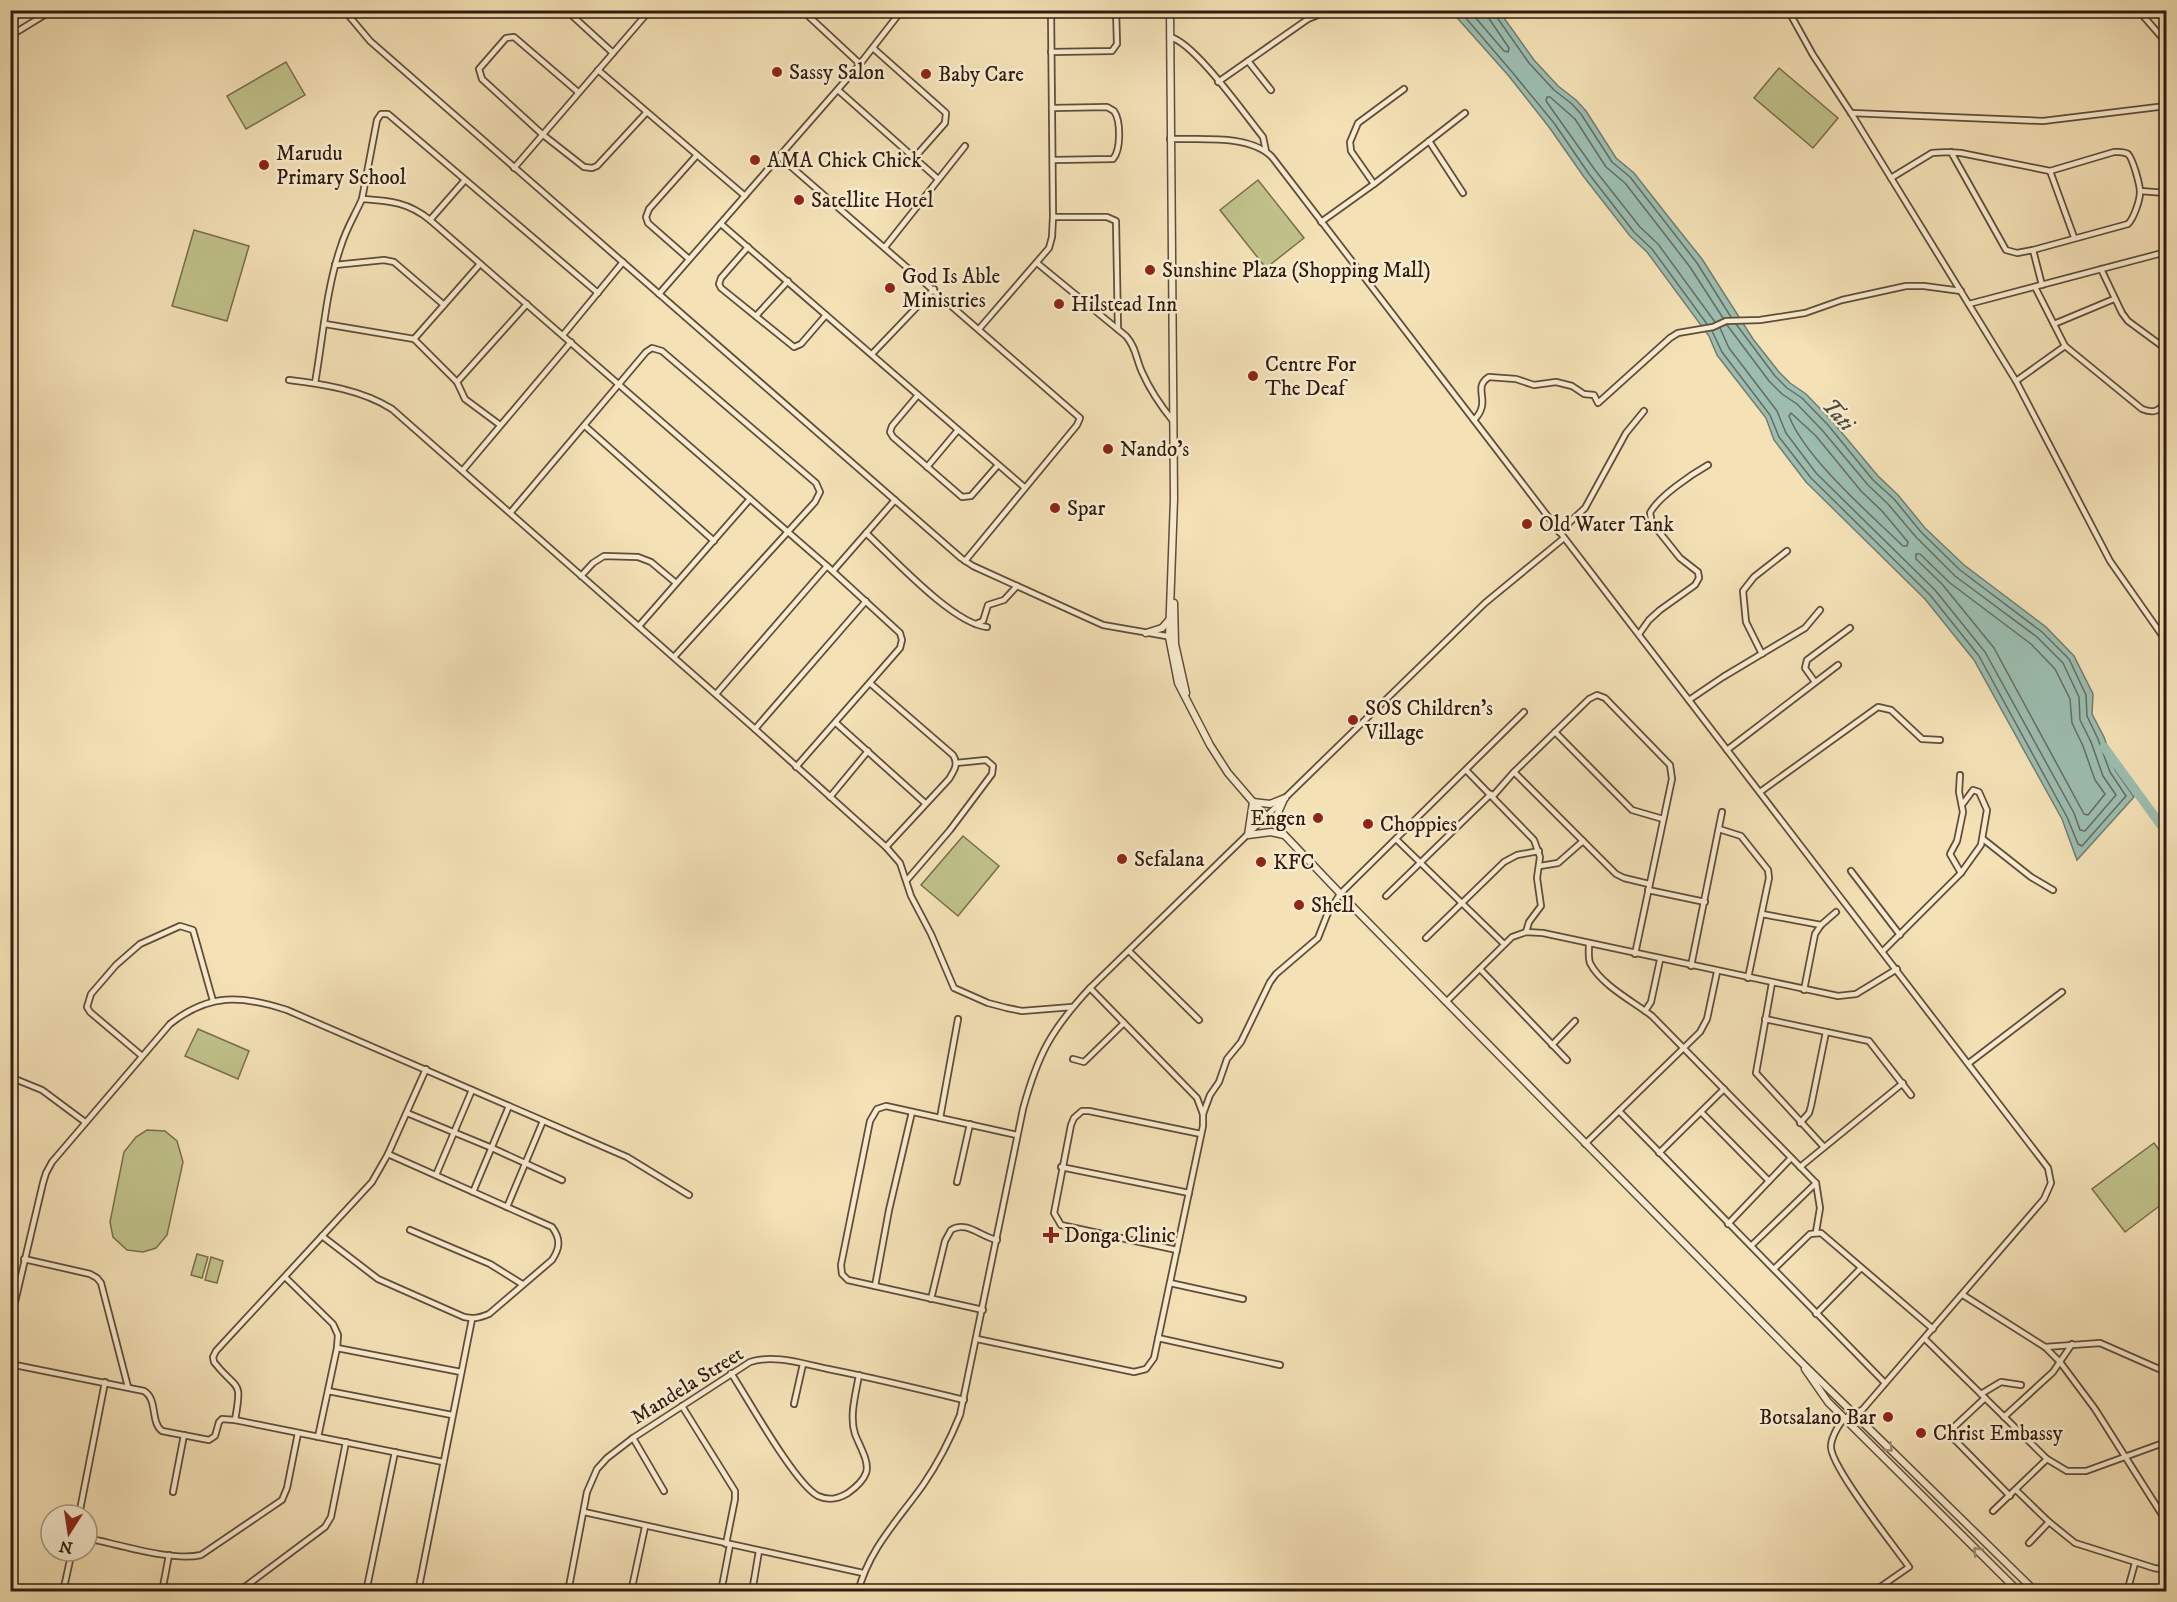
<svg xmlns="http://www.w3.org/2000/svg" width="2177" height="1602" viewBox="0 0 2177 1602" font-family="'IM FELL DW Pica',serif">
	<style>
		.green { fill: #c0c18a; stroke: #786e4d; stroke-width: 1.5 }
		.water { fill: #9cbdb0; stroke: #717c70; stroke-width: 1.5 }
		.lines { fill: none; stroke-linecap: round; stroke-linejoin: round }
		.shore { stroke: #666c60; stroke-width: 1.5 }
		.river { stroke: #9cbdb0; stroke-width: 9 }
		.minor-casing { stroke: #614c3a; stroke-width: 8 }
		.tertiary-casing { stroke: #614c3a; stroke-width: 9 }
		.minor { stroke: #f8ecd0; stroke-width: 4.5 }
		.tertiary { stroke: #f8ecd0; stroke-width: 6 }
		.oneway { stroke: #9e8e7a }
		.poi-dot { fill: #8f2418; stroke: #f8ecd0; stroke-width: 2 }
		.labels { text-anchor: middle; stroke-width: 5; stroke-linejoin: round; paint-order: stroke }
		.poi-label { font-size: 21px; fill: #301b10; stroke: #f8ecd0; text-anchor: start }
		.street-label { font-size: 21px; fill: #301b10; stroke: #f8ecd0 }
		.water-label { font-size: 22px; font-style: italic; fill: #504c40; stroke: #f8ecd0 }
	</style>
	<rect width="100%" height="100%" fill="#f4e1b6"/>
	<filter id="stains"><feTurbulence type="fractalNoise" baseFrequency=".00333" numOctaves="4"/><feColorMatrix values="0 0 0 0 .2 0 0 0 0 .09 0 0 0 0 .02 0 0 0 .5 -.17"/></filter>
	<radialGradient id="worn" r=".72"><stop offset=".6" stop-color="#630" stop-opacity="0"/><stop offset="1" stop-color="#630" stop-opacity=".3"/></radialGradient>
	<g class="green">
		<path d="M286 62 305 95 246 129 227 96Z"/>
		<path d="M1779 68 1838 118 1813 148 1754 98Z"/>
		<path d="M1258 180 1304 238 1266 268 1220 210Z"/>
		<path d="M194 230 249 246 227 321 172 306Z"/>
		<path d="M963 836 999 866 958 916 921 885Z"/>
		<path d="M198 1029 249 1051 238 1079 185 1056Z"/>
		<path d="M147 1130 165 1131 177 1141 183 1162 167 1235 156 1248 143 1252 127 1250 113 1237 110 1222 124 1152 136 1137Z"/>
		<path d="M2154 1143 2166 1159V1201L2125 1232 2092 1189Z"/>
		<path d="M197 1254 208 1257 202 1278 191 1275Z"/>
		<path d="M211 1257 223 1261 217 1283 205 1280Z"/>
	</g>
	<path class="water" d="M1451 11H1499L1534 60 1558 86 1576 100 1586 111 1616 158 1634 173 1674 224 1702 259 1753 339 1779 372 1790 383 1806 394 1832 421 1878 476 1898 495 1925 528 1964 565 2046 627 2074 656 2093 694 2092 714 2104 737 2115 770 2134 797 2077 860 2062 819 1974 660 1925 599 1806 482 1774 440 1766 418 1717 355 1709 336 1647 252 1630 236 1584 177 1549 127 1508 75Z"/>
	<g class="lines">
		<g class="shore">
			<path d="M1459 10 1512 72 1554 123 1589 174 1634 232 1652 249 1707 324"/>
			<path d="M1469 10 1504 51 1508 52 1509 48 1490 20 1487 10"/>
			<path d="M1495 10 1496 16 1529 63 1554 90 1572 104 1581 114 1612 162 1630 177 1669 227 1697 263 1731 317"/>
			<path d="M1715 322 1658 244 1640 227 1595 170 1546 101 1547 97H1550L1575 119 1606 167 1625 183 1663 232 1690 267 1723 318"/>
			<path d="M1720 328 1729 348 1777 411 1786 433 1816 473 1935 590 1985 652 2074 813 2080 830 2085 831 2116 795 2103 776 2091 742 2080 720 2079 697 2063 663 2037 637 1955 576 1916 537 1888 504 1868 485 1822 430 1797 404 1782 394 1769 381 1727 325"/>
			<path d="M1712 331 1722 352 1770 415 1779 437 1811 478 1930 595 1979 656 2067 817 2078 844 2082 846 2126 796 2110 772 2098 739 2087 716 2086 695 2069 659 2042 632 1960 570 1921 532 1894 499 1873 480 1828 425 1802 398 1787 388 1775 376 1736 324"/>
			<path d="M1791 413 1816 436 1861 491 1882 511 1908 542 1907 546H1903C1870 514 1805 458 1789 416Z"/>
			<path d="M1916 554H1920L1950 583 2031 644 2055 669 2070 699 2072 723 2083 746 2095 780 2105 794 2088 815 2084 814 1994 648 1942 584 1916 559Z"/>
		</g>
		<path class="river" d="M2104 747 2166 832"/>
		<defs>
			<g id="minor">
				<path d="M344 10 370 41 961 558 973 566 1103 625 1172 637"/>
				<path d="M566 10 613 53"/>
				<path d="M802 10 860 64"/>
				<path d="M1788 10 1813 55 1851 113 2016 381 2110 561 2166 641"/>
				<path d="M2138 10 2166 42"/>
				<path d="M206 11V10"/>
				<path d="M10 36 46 14"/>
				<path d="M1170 37C1195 43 1245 115 1263 137L1266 151"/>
				<path d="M873 48 946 113 945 123 915 157"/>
				<path d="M1051 52 1112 51 1117 44 1116 10"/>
				<path d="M1248 61 1271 90"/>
				<path d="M598 70 745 196"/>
				<path d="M1218 82 1308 19 1330 10"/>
				<path d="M838 90 938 179"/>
				<path d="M578 92 514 37 506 38 479 69 482 79 542 134 584 167 592 168 597 166 646 113"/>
				<path d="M1052 108 1107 107 1114 111C1121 121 1121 150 1113 159L1053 160"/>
				<path d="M1851 113 2043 121 2166 106"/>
				<path d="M1170 139C1200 140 1250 134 1272 157L2048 1168 2051 1183 2044 1199 1863 1409C1858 1413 1853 1414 1847 1417 1839 1422 1832 1437 1831 1445 1828 1464 1895 1547 1909 1567L1873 1592"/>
				<path d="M1429 141 1463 193"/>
				<path d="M780 157 1080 418 1077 425 965 561"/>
				<path d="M514 168 650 10"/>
				<path d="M2050 171 2074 237"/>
				<path d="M1891 178 1932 153C1942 152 1951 152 1961 153L2050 171 2114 152C2119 152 2123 151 2128 154 2133 159 2140 185 2140 192 2140 200 2134 218 2128 224L2033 250 2017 253 2006 250 1951 152"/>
				<path d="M1374 184 1351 151 1350 142 1358 123 1404 89"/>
				<path d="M2140 191 2166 193"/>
				<path d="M362 199 377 120 381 114H388L598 293"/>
				<path d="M1053 217H1107L1116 221 1118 329"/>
				<path d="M430 220 465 180"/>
				<path d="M1321 222 1374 184 1465 113"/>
				<path d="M721 224 1024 487"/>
				<path d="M748 247 721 278 719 284 721 288 794 347 801 344 826 315"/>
				<path d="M885 247 965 146"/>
				<path d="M2033 250 2042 285"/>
				<path d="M689 259 648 223 646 217 649 209 697 155"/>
				<path d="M1037 263 1126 336C1136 347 1136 359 1142 372 1150 390 1160 405 1173 421"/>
				<path d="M335 265 384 260 394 262 444 305"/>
				<path d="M2101 269 2122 313 2128 321 2166 349"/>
				<path d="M2035 287 2065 346 2142 409C2154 414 2159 411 2166 401"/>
				<path d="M659 294 860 64 902 10"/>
				<path d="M1969 304 2166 252"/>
				<path d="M756 316 788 281"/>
				<path d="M325 324 414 339 457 382 465 399 500 425"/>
				<path d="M2054 324 2114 299"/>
				<path d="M979 329 1049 248 1052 237 1053 217 1051 10"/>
				<path d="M563 335 623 262"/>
				<path d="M414 339 480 264"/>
				<path d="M872 354 934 289"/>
				<path d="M289 380C323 384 362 390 392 409L755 729 886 847 900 863 911 896 931 934 954 988 988 1003 1007 1008 1022 1011 1072 1007"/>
				<path d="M2016 381 2065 346"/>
				<path d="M457 382 527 304"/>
				<path d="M315 383C323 338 326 289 341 246 346 229 355 215 362 199 390 201 408 202 430 220L827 566 900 633 902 640 900 648 796 767"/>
				<path d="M918 395 892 426 890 432 893 437 962 497 971 496 998 465"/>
				<path d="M1474 420C1493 401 1471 388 1489 377L1516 379 1534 385 1556 382 1572 386 1584 394 1594 395 1598 403 1670 338 1678 333 1713 327 1726 321 1760 320 1805 313 1842 300 1906 286H1924L1961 291"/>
				<path d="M585 426 714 541"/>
				<path d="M927 467 958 430"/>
				<path d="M463 470 571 342"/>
				<path d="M511 512 646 352 652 348 662 351 816 483 820 492 815 502 674 657"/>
				<path d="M1559 532 1585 508 1626 433 1644 411"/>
				<path d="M866 533C893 558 953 624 987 627"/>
				<path d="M833 571 895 500"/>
				<path d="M581 576 593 563 604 556 638 557 651 562 676 583"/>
				<path d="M976 624 983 621 988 605 1004 600 1017 586"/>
				<path d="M639 626 750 499"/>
				<path d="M1639 634 1649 620 1660 610 1695 585 1699 578 1698 572 1680 558 1652 523 1650 513C1658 497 1692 474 1708 465"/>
				<path d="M1762 654 1746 622 1743 591 1754 577 1787 551"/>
				<path d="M1815 682 1805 668 1807 660 1850 628"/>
				<path d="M871 684 953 755C959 764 954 771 949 779L886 847"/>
				<path d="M716 694 827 566"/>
				<path d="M1689 700 1723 677 1805 628 1820 610"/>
				<path d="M836 723 925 803"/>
				<path d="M755 729 866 601"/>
				<path d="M1555 732 1632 810 1663 819"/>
				<path d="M1727 750 1838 665"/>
				<path d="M1466 770 1534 840 1540 857 1537 878 1541 906 1529 922 1526 932"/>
				<path d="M1514 772 1616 874 1624 878 1649 884"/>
				<path d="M1960 775 1959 792 1963 812 1957 841 1950 854 1961 873"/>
				<path d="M1760 792 1878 707 1891 710 1922 739 1940 740"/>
				<path d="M1493 796 1514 772 1589 699 1597 695 1605 698 1670 765 1672 779 1635 954"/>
				<path d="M830 797 868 751"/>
				<path d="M1719 829 1741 836 1768 870 1769 878 1748 978"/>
				<path d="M1396 839 1504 944"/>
				<path d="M1983 839 2031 877 2053 890"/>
				<path d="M1540 866 1558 863 1583 841"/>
				<path d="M1851 871 1900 935"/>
				<path d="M907 880 950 830 992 774 993 766 986 760 956 763"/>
				<path d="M1648 890 1705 902"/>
				<path d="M1386 896 1491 794"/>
				<path d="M1762 914 1821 925"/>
				<path d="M1426 938 1504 862 1517 855 1539 851"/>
				<path d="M1589 944C1589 950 1588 957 1590 963 1601 985 1634 1002 1652 1016L1816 1183 1820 1208 1816 1232"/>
				<path d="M1129 951 1199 1020"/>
				<path d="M1883 951 1961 873 1981 845 1987 810 1979 792 1973 790 1962 805"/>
				<path d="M1691 966 1722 812"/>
				<path d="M1480 969 1567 1060"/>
				<path d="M1772 983 1756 1073 1824 1147"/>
				<path d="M1804 990 1815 934 1821 925 1836 912"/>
				<path d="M1446 1002 1512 937 1526 932 1543 933 1838 996 1856 994 1897 969"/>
				<path d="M1645 1011 1651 1002 1660 960"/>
				<path d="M1765 1019 1869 1041 1911 1095"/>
				<path d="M1552 1045 1575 1021"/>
				<path d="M142 1056 90 1012 87 1007 91 994 116 965 140 944 180 926 193 930 213 1001"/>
				<path d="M1073 1059 1084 1062 1124 1023"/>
				<path d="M1969 1063 2062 992"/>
				<path d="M10 1077 42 1090 85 1122"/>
				<path d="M1619 1111 1885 1383"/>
				<path d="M1701 1112 1769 1181"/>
				<path d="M407 1113 492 1148 562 1180"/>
				<path d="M1203 1114 1210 1095 1219 1082 1227 1059 1241 1042 1270 982 1276 974 1318 938 1327 915 1340 894 1524 712"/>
				<path d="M940 1118 958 1019"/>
				<path d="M1800 1123 1809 1113 1811 1106 1826 1032"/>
				<path d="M1585 1144 1700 1032 1707 1019 1717 972"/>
				<path d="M1659 1153 1724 1089"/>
				<path d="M1061 1167 1189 1193"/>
				<path d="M1800 1167 1903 1083"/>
				<path d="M436 1175 472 1090"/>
				<path d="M957 1182 970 1124"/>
				<path d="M473 1192 509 1106"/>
				<path d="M507 1207 543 1121"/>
				<path d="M1728 1224 1791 1158"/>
				<path d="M410 1230 490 1264 522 1284"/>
				<path d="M322 1236 378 1279 464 1317C474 1319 479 1318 489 1314L552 1260C560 1248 561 1239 552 1227L388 1154"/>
				<path d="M1752 1245 1816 1183"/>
				<path d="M1177 1250 1061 1225 1054 1213 1071 1125 1074 1118 1082 1111H1089L1201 1134"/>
				<path d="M24 1259 90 1274 97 1278 101 1283 128 1387"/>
				<path d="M1774 1269 1810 1234 1821 1233 1933 1329"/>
				<path d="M285 1277 333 1324 338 1335 337 1348 318 1437"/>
				<path d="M1170 1283 1243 1299"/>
				<path d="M875 1286 889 1210 912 1112"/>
				<path d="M1963 1295 2045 1347 2060 1362 2095 1409 2166 1521"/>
				<path d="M931 1299 945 1241 951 1230C966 1220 981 1237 997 1240"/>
				<path d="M983 1310 848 1280 842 1274 841 1265 870 1121 877 1109 886 1106 1017 1135"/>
				<path d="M1816 1314 1861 1268"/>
				<path d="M10 1323 43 1183 46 1173 52 1162 170 1024C209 993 241 995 287 1010L627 1157 689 1195"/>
				<path d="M1158 1338 1280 1365"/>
				<path d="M977 1339 1134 1372 1146 1369 1154 1358 1203 1126V1114L1197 1098 1090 988"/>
				<path d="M1925 1339 2047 1459 2067 1471H2086L2166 1442"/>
				<path d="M2045 1347 2100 1343 2166 1372"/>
				<path d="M337 1348 461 1372"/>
				<path d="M10 1364 144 1391C158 1399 150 1422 162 1431L209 1440 215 1436 219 1422 222 1419 235 1420 443 1462"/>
				<path d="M731 1373C748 1399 795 1484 818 1496 829 1501 838 1499 848 1493 855 1488 863 1481 866 1473 870 1462 859 1445 855 1434 849 1416 856 1393 859 1375"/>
				<path d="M328 1391 452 1415"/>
				<path d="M1981 1394 2001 1382 2021 1385"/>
				<path d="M1985 1398 1954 1427V1439L2010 1496"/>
				<path d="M794 1404 803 1364"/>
				<path d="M682 1406 735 1491V1499L726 1544"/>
				<path d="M2004 1417 2053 1372 2072 1344"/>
				<path d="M235 1420C243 1377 237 1392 214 1362L213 1357 216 1351 372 1182 388 1154 426 1069"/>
				<path d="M633 1438 664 1491"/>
				<path d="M2016 1490 2049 1522 2075 1543 2154 1568 2160 1569 2166 1567"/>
				<path d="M173 1492 184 1435"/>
				<path d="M1993 1511 2047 1459"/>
				<path d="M584 1512 863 1573"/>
				<path d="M79 1515 105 1382"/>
				<path d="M87 1538C117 1544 173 1562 201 1555L282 1500 287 1488 298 1433"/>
				<path d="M2029 1543 2049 1522"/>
				<path d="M632 1588 649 1592"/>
				<path d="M63 1592 72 1551"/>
				<path d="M162 1592 169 1555"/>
				<path d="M238 1592 325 1527 331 1517 346 1442"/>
				<path d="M343 1592H359"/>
				<path d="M366 1592 395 1452"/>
				<path d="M418 1592 472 1319"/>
				<path d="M568 1592 587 1492 597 1469 607 1458 633 1438 750 1362C774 1354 803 1364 828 1369 874 1378 919 1389 964 1400"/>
				<path d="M631 1592 645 1527"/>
				<path d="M721 1592 730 1545"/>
				<path d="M752 1592 759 1551"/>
				<path d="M858 1592C869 1549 898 1520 923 1485 938 1463 950 1440 960 1415L1023 1109C1038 1054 1051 1030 1090 988L1485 603 1564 538"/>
				<path d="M2127 1592 2135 1563"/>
			</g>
			<g id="tertiary">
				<path d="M1170 10 1174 499 1169 637 1178 683 1210 745 1228 773 1253 802 1354 908 1802 1363 2036 1592"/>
				<path d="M1174 603 1175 644 1186 693"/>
				<path d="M1146 633 1162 628 1170 619"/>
				<path d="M1278 829 1277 815 1284 799"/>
				<path d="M1284 835 1271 832 1248 835 1253 802 1270 804 1285 798"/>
				<path d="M1805 1369 1828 1402 2019 1592"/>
			</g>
		</defs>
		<use href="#minor" class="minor-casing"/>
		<use href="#tertiary" class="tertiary-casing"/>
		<use href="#minor" class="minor"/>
		<use href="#tertiary" class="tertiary"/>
	</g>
	<defs><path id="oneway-chevron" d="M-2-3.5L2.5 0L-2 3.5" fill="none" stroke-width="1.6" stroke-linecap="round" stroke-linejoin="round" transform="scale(1.5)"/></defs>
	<g class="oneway">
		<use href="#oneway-chevron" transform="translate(1889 1448) rotate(44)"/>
		<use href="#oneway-chevron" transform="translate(1977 1551) rotate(-134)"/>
	</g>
	<g class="poi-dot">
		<circle cx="777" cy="72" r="6"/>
		<circle cx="926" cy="74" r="6"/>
		<circle cx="755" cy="160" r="6"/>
		<circle cx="264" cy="165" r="6"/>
		<circle cx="799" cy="200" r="6"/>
		<circle cx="1150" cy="270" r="6"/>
		<circle cx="890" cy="288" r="6"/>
		<circle cx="1059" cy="304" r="6"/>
		<circle cx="1253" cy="376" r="6"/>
		<circle cx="1108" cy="449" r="6"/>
		<circle cx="1055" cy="508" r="6"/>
		<circle cx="1527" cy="524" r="6"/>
		<circle cx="1353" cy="720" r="6"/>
		<circle cx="1318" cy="818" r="6"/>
		<circle cx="1368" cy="824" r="6"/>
		<circle cx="1122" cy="859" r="6"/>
		<circle cx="1261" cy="862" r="6"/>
		<circle cx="1299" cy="905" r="6"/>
		<path d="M1048 1226h6v6h6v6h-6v6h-6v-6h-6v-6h6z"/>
		<circle cx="1888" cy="1417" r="6"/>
		<circle cx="1921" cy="1433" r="6"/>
	</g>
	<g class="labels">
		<g class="poi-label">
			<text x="789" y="79">Sassy Salon</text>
			<text x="938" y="81">Baby Care</text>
			<text x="276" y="160">Marudu<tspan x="276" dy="24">Primary School</tspan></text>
			<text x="767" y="167">AMA Chick Chick</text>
			<text x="811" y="207">Satellite Hotel</text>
			<text x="1162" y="277">Sunshine Plaza (Shopping Mall)</text>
			<text x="902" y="283">God Is Able<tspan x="902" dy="24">Ministries</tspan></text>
			<text x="1071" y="311">Hilstead Inn</text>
			<text x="1265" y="371">Centre For<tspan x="1265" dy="24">The Deaf</tspan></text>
			<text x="1120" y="456">Nando's</text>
			<text x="1067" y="515">Spar</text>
			<text x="1539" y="531">Old Water Tank</text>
			<text x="1365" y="715">SOS Children's<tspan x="1365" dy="24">Village</tspan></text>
			<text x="1306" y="825" text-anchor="end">Engen</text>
			<text x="1380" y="831">Choppies</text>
			<text x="1134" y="866">Sefalana</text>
			<text x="1273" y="869">KFC</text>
			<text x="1311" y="912">Shell</text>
			<text x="1064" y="1242">Donga Clinic</text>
			<text x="1876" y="1424" text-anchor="end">Botsalano Bar</text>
			<text x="1933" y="1440">Christ Embassy</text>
		</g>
		<g class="street-label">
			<text transform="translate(687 1385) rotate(-32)" y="7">Mandela Street</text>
		</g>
		<g class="water-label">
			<text transform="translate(1839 414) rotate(48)" y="8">Tati</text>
		</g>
	</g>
	<rect width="2177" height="1602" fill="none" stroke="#f4e1b6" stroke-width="36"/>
	<rect x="12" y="12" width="2153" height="1578" fill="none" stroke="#301b10" stroke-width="3"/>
	<rect x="18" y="18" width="2141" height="1566" fill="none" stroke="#301b10" stroke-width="1.5"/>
	<g transform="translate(69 1533) rotate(192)"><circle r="28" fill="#f8ecd0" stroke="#a89883" stroke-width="1.5"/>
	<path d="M0-4.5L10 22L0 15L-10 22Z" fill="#8f2418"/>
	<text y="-9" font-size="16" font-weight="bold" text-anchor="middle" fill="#301b10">N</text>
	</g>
	<rect width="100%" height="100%" filter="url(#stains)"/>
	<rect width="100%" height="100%" fill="url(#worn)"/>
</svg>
